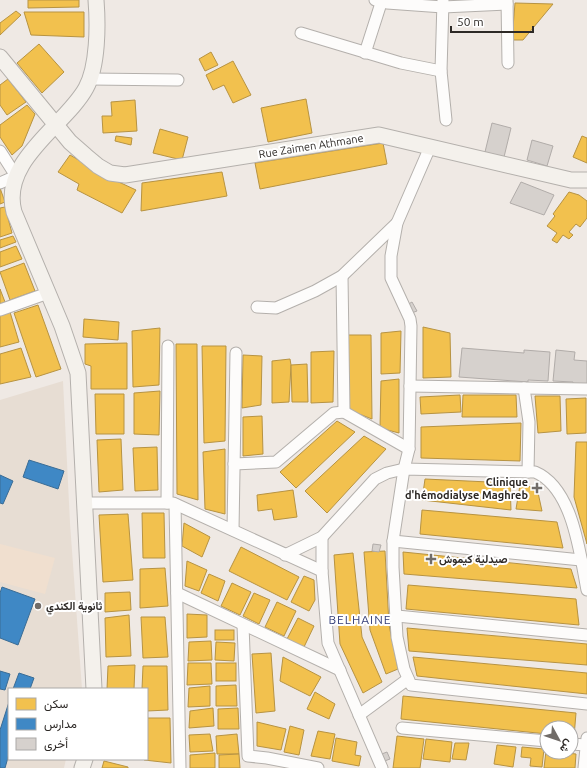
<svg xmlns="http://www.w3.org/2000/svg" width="587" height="768" viewBox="0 0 587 768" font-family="Ubuntu,Vazirmatn,sans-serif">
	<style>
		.built { fill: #e7ddd3 }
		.green { fill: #f0dfcf }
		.homes { fill: #f2c14e; stroke: #b79342 }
		.schools { fill: #3f88c5; stroke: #3a6c95 }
		.building { fill: #d6d1cd; stroke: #b1aca9 }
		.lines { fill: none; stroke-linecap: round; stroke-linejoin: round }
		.minor-casing { stroke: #b4b0ac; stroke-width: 13 }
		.secondary-casing { stroke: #b4b0ac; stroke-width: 17 }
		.minor { stroke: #fdfcfb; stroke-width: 11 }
		.secondary { stroke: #f4f1ec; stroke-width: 15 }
		.poi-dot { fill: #716c68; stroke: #fff; stroke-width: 1.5 }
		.labels { text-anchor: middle; stroke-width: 4; stroke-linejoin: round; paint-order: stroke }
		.street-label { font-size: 11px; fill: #2d2926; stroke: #fff }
		.poi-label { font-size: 11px; font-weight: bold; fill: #2d2926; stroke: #fff; text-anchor: start }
		.neighbourhood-label { font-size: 12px; letter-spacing: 1px; fill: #333d78; stroke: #fff }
	</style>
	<rect width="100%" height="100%" fill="#efe9e4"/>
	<path class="built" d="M63 381 70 523 82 689H9V759H66L64 768H0V400Z"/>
	<path class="green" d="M0 544 55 558 45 594 0 582Z"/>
	<g class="homes">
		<path d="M28 0H79V7L28 8Z"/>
		<path d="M515 3 553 4 523 40H512Z"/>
		<path d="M16 11 21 15 0 35V23Z"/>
		<path d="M24 12H84V37L31 35Z"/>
		<path d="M39 44 64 72 42 93 17 63Z"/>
		<path d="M211 52 218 65 205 71 199 59Z"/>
		<path d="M233 61 251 95 233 103 224 85 213 90 206 75Z"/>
		<path d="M8 79 26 102 7 115 0 105V85Z"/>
		<path d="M306 99 312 133 268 142 261 108Z"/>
		<path d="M135 100 137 131 103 133 102 116H112L111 102Z"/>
		<path d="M27 105 35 114 22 146 12 155 0 137V125Z"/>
		<path d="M160 129 188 137 182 160 153 153Z"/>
		<path d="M116 136 132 138 131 145 115 141Z"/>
		<path d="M582 136 587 138V163L573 157Z"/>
		<path d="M383 143 387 164 260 189 255 163Z"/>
		<path d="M70 155 108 177 136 190 122 213 77 190 79 184 58 172Z"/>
		<path d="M222 172 227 196 141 211 142 183Z"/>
		<path d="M0 188 5 202 0 204Z"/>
		<path d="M569 192 579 195 587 201V218L580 227 576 224 569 232 573 235 569 239 563 235 557 243 552 240 557 233 547 226 555 216 553 214Z"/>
		<path d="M5 207 12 233 0 237V208Z"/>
		<path d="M13 236 16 242 0 248V240Z"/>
		<path d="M16 246 22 259 0 267V252Z"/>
		<path d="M24 263 35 291 10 300 0 272Z"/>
		<path d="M0 289 5 302 0 304Z"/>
		<path d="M38 305 61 369 36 377 14 313Z"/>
		<path d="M10 312 19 342 0 347V315Z"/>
		<path d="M84 319 119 322 118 340 83 337Z"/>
		<path d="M423 327 450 333 451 377 423 378Z"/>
		<path d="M160 328 159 385 133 387 132 331Z"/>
		<path d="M401 331 400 373 381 374V333Z"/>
		<path d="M348 335H371L372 419 349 410Z"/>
		<path d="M127 343V389H91V366L85 364V344Z"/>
		<path d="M176 344H197L198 500 177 494Z"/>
		<path d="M202 346H226L225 441 204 443Z"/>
		<path d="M21 348 31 377 0 384V354Z"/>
		<path d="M334 351 333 402 311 403V352Z"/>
		<path d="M243 355 262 356 261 405 242 408Z"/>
		<path d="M290 359 291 365 289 402 272 403V361Z"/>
		<path d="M307 364 308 402H292L291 365Z"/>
		<path d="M399 379V433L380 428 381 381Z"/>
		<path d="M160 391 159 435 134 434V393Z"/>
		<path d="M95 394H124V434H96Z"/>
		<path d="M460 395 461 412 421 414 420 397Z"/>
		<path d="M463 395H516L517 417H462Z"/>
		<path d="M535 396H560L561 431 538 433Z"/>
		<path d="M586 398V433L567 434 566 399Z"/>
		<path d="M262 416 263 454 243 456V417Z"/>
		<path d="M337 421 355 432 296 488 280 472Z"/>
		<path d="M521 423 520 461 421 458V427Z"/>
		<path d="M364 436 386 449 327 513 305 491Z"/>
		<path d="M121 439 123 490 99 492 97 440Z"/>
		<path d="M576 442H587V544L574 497Z"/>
		<path d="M157 447 158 490 135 491 133 448Z"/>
		<path d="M225 449V514L205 509 203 452Z"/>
		<path d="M425 479 510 483 511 510 422 500Z"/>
		<path d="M520 485 537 488 542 511 516 509Z"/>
		<path d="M293 490 297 517 274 520 272 509 258 511 257 495Z"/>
		<path d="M422 510 557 522 563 548 420 534Z"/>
		<path d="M142 513H164L165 558H143Z"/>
		<path d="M128 514 133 580 103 582 99 515Z"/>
		<path d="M184 523 210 537 202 557 182 546Z"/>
		<path d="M241 547 299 577 287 600 229 571Z"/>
		<path d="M385 551 389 625 398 669 386 674 370 630 364 552Z"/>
		<path d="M403 552 571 569 577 588 404 574Z"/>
		<path d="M353 553 362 637 382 682 363 693 340 644 334 555Z"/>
		<path d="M187 561 207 570 199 591 185 586Z"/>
		<path d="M165 568 168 606 140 608V569Z"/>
		<path d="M209 574 225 581 218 601 201 593Z"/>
		<path d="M304 576 314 580 315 600 309 611 291 602Z"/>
		<path d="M232 583 251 592 240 615 221 606Z"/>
		<path d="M408 585 576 599 579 625 406 609Z"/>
		<path d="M130 592 131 610 105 612V593Z"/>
		<path d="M254 593 270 600 259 624 243 616Z"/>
		<path d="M277 602 296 611 284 636 265 627Z"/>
		<path d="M187 614 207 615V637L187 638Z"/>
		<path d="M129 615 131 656 106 657 105 618Z"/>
		<path d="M141 617H165L168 657 143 658Z"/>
		<path d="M298 618 314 626 304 647 287 639Z"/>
		<path d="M407 628 587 644V665L409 651Z"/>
		<rect x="215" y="630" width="19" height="10"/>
		<path d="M211 641 212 660 188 661 189 642Z"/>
		<path d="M216 642 235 643 234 661 215 660Z"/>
		<path d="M271 653 275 711 256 713 252 654Z"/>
		<path d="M283 657 321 677 310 696 280 681Z"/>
		<path d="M413 657 587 673V694L417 676Z"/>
		<path d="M188 663H211L212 684 187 685Z"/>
		<rect x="216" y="663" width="20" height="18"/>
		<path d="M135 665 134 689H107L108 666Z"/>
		<path d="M143 666H167L168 710 147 711V689H142Z"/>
		<path d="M236 685 237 706H216V686Z"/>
		<path d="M210 686V706L188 707 189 688Z"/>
		<path d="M315 692 335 704 329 719 307 709Z"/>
		<path d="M403 696 576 713 574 737 571 736V728H547V734L401 719Z"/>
		<path d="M213 708 214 726 189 728 190 711Z"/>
		<path d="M238 708 239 729H218V709Z"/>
		<path d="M147 718H170L171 763 144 760V759H147Z"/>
		<path d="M257 722 286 729 281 750 257 746Z"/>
		<path d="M290 726 304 730 299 755 284 752Z"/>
		<path d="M318 731 335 734 330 759 311 756Z"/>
		<path d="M210 734 213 751 190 752 189 735Z"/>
		<path d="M237 734 239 754H217L216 736Z"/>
		<path d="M397 736 424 739 420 768H393Z"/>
		<path d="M336 738 357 742 355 755 361 756 359 766 332 761Z"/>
		<path d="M426 739 452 742 450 762 423 759Z"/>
		<path d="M455 743H469L466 760 452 759Z"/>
		<path d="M497 745 516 747 513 767 494 764Z"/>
		<path d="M522 747 544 749 542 767 530 766 531 758 521 757Z"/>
		<path d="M546 751 576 754 575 768H544Z"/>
		<path d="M215 753V768H190V755Z"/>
		<path d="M239 754 240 768H219V755Z"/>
		<path d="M104 761 128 767V768H102Z"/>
	</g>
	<g class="schools">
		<path d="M29 460 64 471 58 489 23 477Z"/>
		<path d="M0 475 13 481 3 504 0 503Z"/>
		<path d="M2 587 35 599 18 645 0 638V593Z"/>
		<path d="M0 671 10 674 5 690 0 689Z"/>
		<path d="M19 673 34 678 30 689H13Z"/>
		<path d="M9 702V754L5 768H0V730Z"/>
	</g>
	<g class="building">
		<path d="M492 123 511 128 504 157 485 152Z"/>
		<path d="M532 140 553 146 547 166 527 160Z"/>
		<path d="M521 182 554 195 544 215 510 203Z"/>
		<path d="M412 302 417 311 409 314 405 306Z"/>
		<path d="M462 348 524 353V350L550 352 548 381 528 380V382L459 377Z"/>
		<path d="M556 350 575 352 574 360 587 361V386L573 385V382L553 381Z"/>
		<path d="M373 544 381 545 379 552 372 551Z"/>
		<path d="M387 752 390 759 382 762 379 755Z"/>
	</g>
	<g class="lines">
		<defs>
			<g id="minor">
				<path d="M375 0 387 3 443 7 507 4"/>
				<path d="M507 0 508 63"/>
				<path d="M443 1 441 71 446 120"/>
				<path d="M301 33 401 63 441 71"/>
				<path d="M365 53 382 0"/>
				<path d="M90 79 178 80"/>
				<path d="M430 147 397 223 391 256V278L410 319 411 326 409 449 404 469 393 541V567L397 637 404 669 411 685 587 704"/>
				<path d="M0 151 16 176 0 183"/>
				<path d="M342 276 344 412"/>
				<path d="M257 307 276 308 315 291 342 276 397 223"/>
				<path d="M0 310 48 293"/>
				<path d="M410 386 587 389"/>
				<path d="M524 388 529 422 528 472"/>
				<path d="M234 464 276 462 334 413 344 412 409 449"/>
				<path d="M84 503H173L322 571"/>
				<path d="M167 503 168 346"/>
				<path d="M175 504 180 768"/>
				<path d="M233 530 236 353"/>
				<path d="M322 537V571L328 643 382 768"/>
				<path d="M393 541 581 560"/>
				<path d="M285 555 322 537 375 479 387 473 404 469 535 472C573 488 580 554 587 590"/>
				<path d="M177 593 340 670"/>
				<path d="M397 616 587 635"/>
				<path d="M243 625 248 756 267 758 318 768"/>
				<path d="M359 715 408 679"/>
				<path d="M402 728 547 741"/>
				<path d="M571 744 586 745"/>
				<path d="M584 768 587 738"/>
			</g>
			<g id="secondary">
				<path d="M0 57 70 142 86 156 98 166 110 173 125 175 379 135 571 180H587"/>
				<path d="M94 689 78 373 62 326 14 212C0 160 66 125 86 88 98 66 98 25 96 0"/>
				<path d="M82 768 85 759"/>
			</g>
		</defs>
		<use href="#minor" class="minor-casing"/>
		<use href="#secondary" class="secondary-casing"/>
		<use href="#minor" class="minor"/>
		<use href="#secondary" class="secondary"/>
	</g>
	<g class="poi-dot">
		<path d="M535 482h4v4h4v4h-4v4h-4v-4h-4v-4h4z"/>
		<path d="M429 553h4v4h4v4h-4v4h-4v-4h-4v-4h4z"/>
		<circle cx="38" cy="606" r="4"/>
	</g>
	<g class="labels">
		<g class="street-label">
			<text transform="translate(311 146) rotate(-9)" y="4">Rue Zaimen Athmane</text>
		</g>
		<g class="poi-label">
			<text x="528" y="486" text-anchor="end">Clinique<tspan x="528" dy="13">d'hémodialyse Maghreb</tspan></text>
			<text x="439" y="563">صيدلية كيموش</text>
			<text x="46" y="610">ثانوية الكندي</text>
		</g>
		<g class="neighbourhood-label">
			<text x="360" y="624">BELHAINE</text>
		</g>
	</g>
	<rect x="8" y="688" width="140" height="72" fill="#ffffff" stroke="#aba9a8"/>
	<rect x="16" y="698" width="20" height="12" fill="#f2c14e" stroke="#aba9a8"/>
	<text x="44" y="708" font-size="12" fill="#2d2926">سكن</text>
	<rect x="16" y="718" width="20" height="12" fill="#3f88c5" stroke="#aba9a8"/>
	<text x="44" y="728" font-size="12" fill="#2d2926">مدارس</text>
	<rect x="16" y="738" width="20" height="12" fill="#d6d1cd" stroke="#aba9a8"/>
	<text x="44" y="748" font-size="12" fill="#2d2926">أخرى</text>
	<g transform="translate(559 740) rotate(130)"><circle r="19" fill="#ffffff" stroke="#aba9a8"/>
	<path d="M0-3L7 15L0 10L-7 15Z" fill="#716c68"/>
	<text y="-6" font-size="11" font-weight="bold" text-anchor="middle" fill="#2d2926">ش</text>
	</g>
	<path d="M451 26v6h82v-6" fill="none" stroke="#2d2926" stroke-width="2"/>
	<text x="457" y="26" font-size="12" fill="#2d2926" stroke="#ffffff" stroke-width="3" paint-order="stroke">50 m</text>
</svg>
